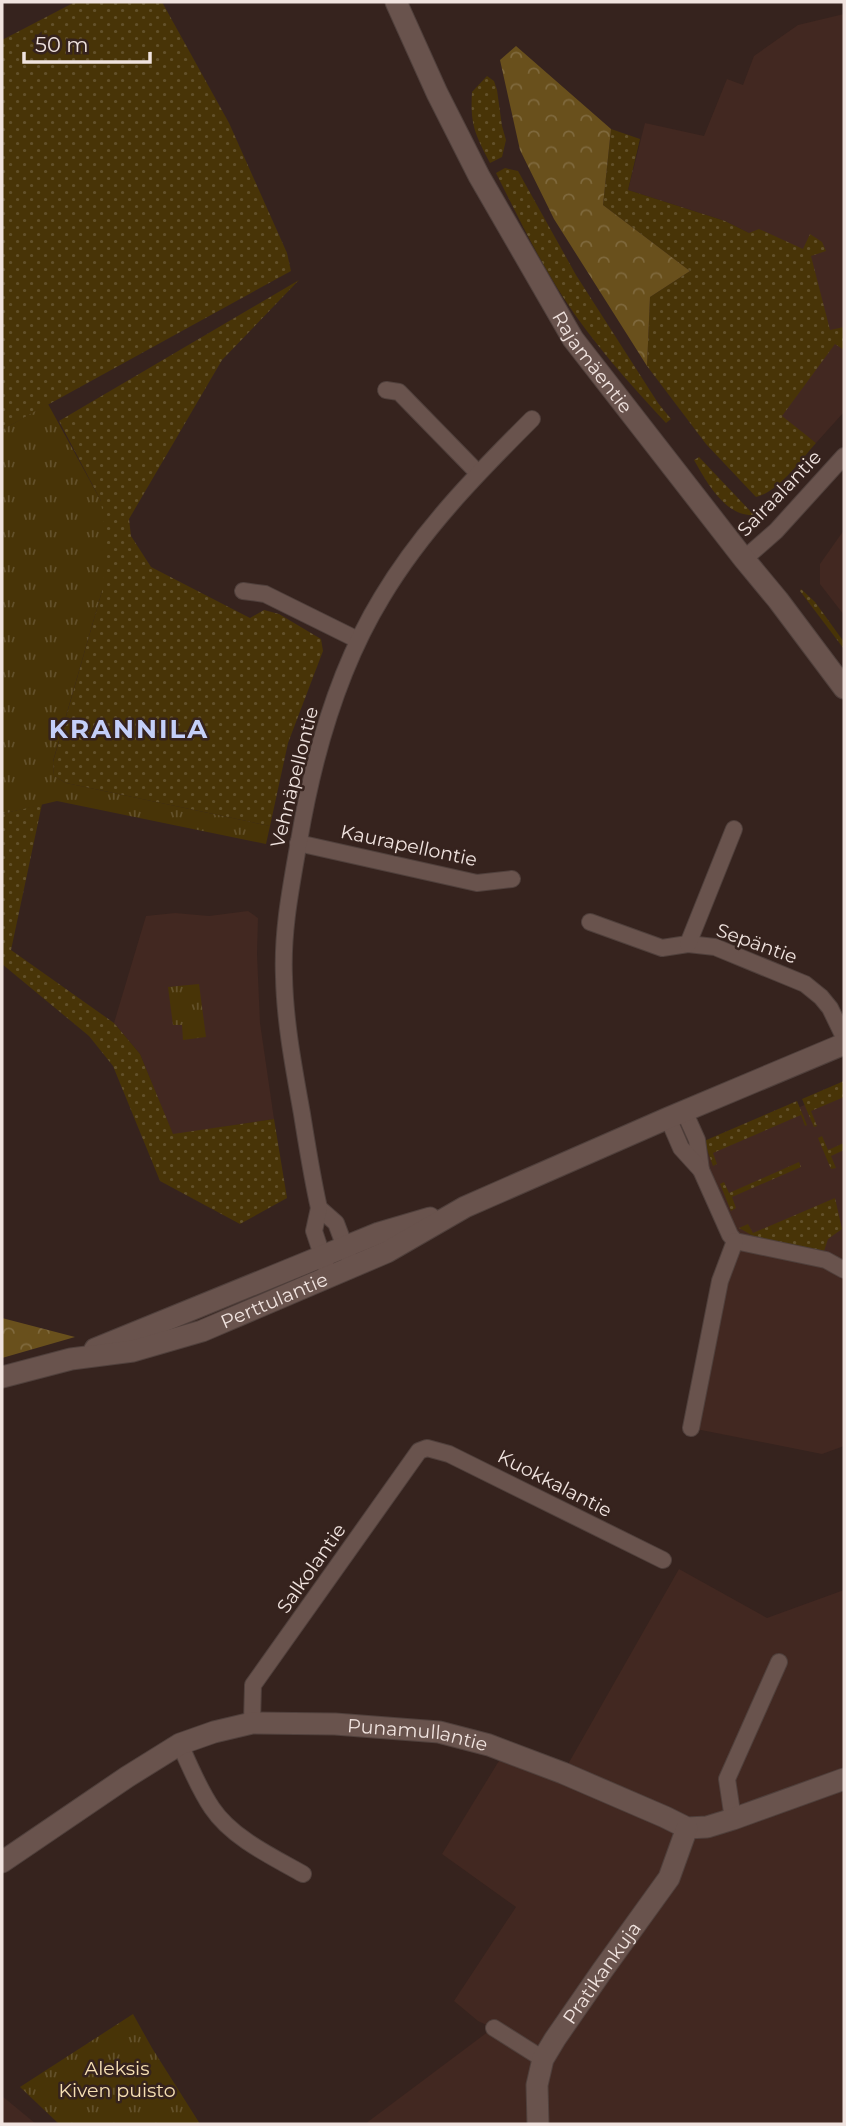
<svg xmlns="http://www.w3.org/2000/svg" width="846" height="2126" viewBox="0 0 846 2126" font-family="Montserrat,sans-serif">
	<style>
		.built { fill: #422821 }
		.grass { fill: url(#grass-dots) }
		.forest { fill: url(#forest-crowns) }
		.park { fill: url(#park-tufts) }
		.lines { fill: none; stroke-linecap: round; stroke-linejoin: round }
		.minor-casing { stroke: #50403c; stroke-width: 18 }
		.tertiary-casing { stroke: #50403c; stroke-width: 23 }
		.secondary-casing { stroke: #50403c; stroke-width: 23 }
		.minor { stroke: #69534d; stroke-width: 16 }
		.tertiary { stroke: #69534d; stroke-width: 21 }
		.secondary { stroke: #69534d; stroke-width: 21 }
		.labels { text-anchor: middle; stroke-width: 5; stroke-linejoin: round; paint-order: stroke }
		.street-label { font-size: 19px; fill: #f0e3df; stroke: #36231e }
		.park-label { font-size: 19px; fill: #f7e0b4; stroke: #36231e }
		.district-label { font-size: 26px; font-weight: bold; letter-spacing: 2px; fill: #c4cff9; stroke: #36231e }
	</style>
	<defs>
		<pattern id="grass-dots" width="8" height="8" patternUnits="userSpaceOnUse" patternTransform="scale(1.75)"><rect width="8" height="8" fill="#483407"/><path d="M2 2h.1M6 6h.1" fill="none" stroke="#63512b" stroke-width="1.8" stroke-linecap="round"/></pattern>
		<pattern id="forest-crowns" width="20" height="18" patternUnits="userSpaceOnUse" patternTransform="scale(1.75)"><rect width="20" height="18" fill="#69501c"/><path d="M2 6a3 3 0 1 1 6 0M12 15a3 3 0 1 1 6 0" fill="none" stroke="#7f693d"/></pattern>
		<pattern id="park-tufts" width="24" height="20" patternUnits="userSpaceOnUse" patternTransform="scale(1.75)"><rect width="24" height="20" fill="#483407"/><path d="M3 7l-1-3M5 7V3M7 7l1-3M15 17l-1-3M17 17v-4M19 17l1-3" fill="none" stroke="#63512b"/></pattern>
	</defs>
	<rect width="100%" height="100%" fill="#36231e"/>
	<g class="built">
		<path d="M844 14V412L816 443 778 416 800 259 725 221 628 190 645 123 704 136 727 79 743 85 754 56 798 25Z"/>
		<path d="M844 530V615L820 584V564Z"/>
		<path d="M248 911 258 918 257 954 260 1023 274 1119 173 1135 140 1054 114 1023 146 916 175 913 209 916Z"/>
		<path d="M844 1088V1446L822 1454 691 1428 735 1241 693 1153Z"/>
		<path d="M679 1569 767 1618 844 1590V2124H365L493 2028 478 2021 454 2001 516 1907 442 1854 505 1751 563 1773Z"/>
		<path d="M2 2096 36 2124H2Z"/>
	</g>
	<g class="grass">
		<path d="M75 2H162L229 123 287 253 291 271 2 430V40Z"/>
		<path d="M487 76 494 81 497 90 502 126 506 140 502 157 490 163C475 134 470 125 472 92Z"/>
		<path d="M611 129 640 139 628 190 725 221 749 233 759 229 803 249 810 234 822 242 826 251 811 256 830 330 844 327V350L835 344 782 416 816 443C801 460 778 492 756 497L706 444 647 366 650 297 690 271 603 205Z"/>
		<path d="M505 168 518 171 576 275 658 403 671 419 666 423C629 383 592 342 563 297 538 258 517 215 496 173Z"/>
		<path d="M299 280 222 360 129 519 131 536 151 567 250 618 264 610 279 614 321 639 323 651 288 743 270 826 66 783 54 776 53 762 102 591 101 501 59 421Z"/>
		<path d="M699 457 754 515C726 517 707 483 694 460Z"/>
		<path d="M801 589 815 602 844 642V649L800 591Z"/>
		<path d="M42 804 11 950 114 1023 140 1054 173 1134 274 1119 287 1198 240 1224 160 1181 113 1066 89 1036 2 964V814Z"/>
		<path d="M844 1081V1097L811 1111 817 1126 814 1127 802 1099Z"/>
		<path d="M797 1101 807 1125 805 1126 801 1115 713 1153 717 1164 713 1166 704 1141Z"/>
		<path d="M822 1136 828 1150 844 1143V1150L831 1156 836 1168 831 1169 818 1138Z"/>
		<path d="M799 1162 801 1167 732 1197 736 1208 731 1211 720 1184 724 1182 729 1193Z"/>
		<path d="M835 1198 842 1229 828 1239 824 1251 755 1237 739 1228 748 1224 753 1233Z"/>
	</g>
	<g class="forest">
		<path d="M516 46 611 129 603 205 690 271 650 297 647 366 554 219 520 150 500 60Z"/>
		<path d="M2 1318 75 1337 2 1358Z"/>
	</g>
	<g class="park">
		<path d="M48 404 101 501 107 552 102 591 53 761 54 776 66 783 270 826 266 844 57 801 2 814V430Z"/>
		<path d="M199 984 206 1037 183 1040 182 1025H173L168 987Z"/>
		<path d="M133 2014 152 2048 200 2124H59L20 2087Z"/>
	</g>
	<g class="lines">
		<defs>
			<g id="minor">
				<path d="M386 390 399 392 478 473"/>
				<path d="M744 559 776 531 844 456"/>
				<path d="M243 591 265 594 358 640"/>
				<path d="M298 843 477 883 512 879"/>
				<path d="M590 922 662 948 688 944 715 947 805 984 821 997 830 1008 844 1037"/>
				<path d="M688 944 734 829"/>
				<path d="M684 1111 697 1140 701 1170"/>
				<path d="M668 1118 681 1148 701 1170 730 1235 735 1241 826 1260 844 1270"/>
				<path d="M319 1208 336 1223 348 1255"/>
				<path d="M329 1276 314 1231 319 1208C312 1177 307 1145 302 1114 294 1069 285 1023 284 977 282 931 291 887 299 841 313 758 338 669 382 597 422 530 477 474 532 419"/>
				<path d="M691 1428 720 1281 735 1241"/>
				<path d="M252 1723 253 1685 419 1451 427 1448 449 1454 663 1560"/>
				<path d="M180 1744C189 1765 199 1789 212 1808 232 1838 273 1857 303 1874"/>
				<path d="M733 1819 727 1779 779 1662"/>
				<path d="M494 2028 543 2059"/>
			</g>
			<g id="tertiary">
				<path d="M95 1349 379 1233 430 1218"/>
				<path id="s1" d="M2 1377 71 1359 133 1351 202 1331 387 1252 465 1207 668 1118 844 1044"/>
				<path id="s2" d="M2 1862 127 1777 180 1744 214 1732 252 1723 335 1724 439 1732 489 1745 563 1773 665 1817 687 1828 707 1827 733 1819 844 1779"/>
				<path id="s3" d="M538 2124 537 2085 543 2059 555 2039 602 1971 669 1878 687 1828"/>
			</g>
			<g id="secondary">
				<path id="s4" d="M396 2 437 93 479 176 573 339 744 559 778 600 844 688"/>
			</g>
		</defs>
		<use href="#minor" class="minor-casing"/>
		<use href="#tertiary" class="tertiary-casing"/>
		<use href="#secondary" class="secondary-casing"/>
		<use href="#minor" class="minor"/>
		<use href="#tertiary" class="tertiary"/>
		<use href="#secondary" class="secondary"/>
	</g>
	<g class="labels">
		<g class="street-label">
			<text dy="7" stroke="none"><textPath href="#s4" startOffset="411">Rajamäentie</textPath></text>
			<text transform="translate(779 493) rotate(-46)" y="7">Sairaalantie</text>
			<text transform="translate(294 777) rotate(-76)" y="7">Vehnäpellontie</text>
			<text transform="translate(409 845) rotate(12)" y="7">Kaurapellontie</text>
			<text transform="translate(757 943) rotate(20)" y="7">Sepäntie</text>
			<text dy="7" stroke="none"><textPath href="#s1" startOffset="284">Perttulantie</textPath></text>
			<text transform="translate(555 1483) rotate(27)" y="7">Kuokkalantie</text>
			<text transform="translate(311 1568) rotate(-55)" y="7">Salkolantie</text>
			<text dy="7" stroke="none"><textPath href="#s2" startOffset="455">Punamullantie</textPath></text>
			<text dy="7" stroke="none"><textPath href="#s3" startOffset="170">Pratikankuja</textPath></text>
		</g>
		<g class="park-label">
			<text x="117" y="2075">Aleksis<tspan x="117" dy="22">Kiven puisto</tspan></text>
		</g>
		<g class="district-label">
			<text x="129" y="738">KRANNILA</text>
		</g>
	</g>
	<rect width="846" height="2126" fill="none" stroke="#f0e3df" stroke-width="7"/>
	<path d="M24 52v10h126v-10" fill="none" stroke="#f0e3df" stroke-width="3.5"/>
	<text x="35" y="52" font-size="21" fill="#f0e3df" stroke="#36231e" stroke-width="5" paint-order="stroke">50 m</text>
</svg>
